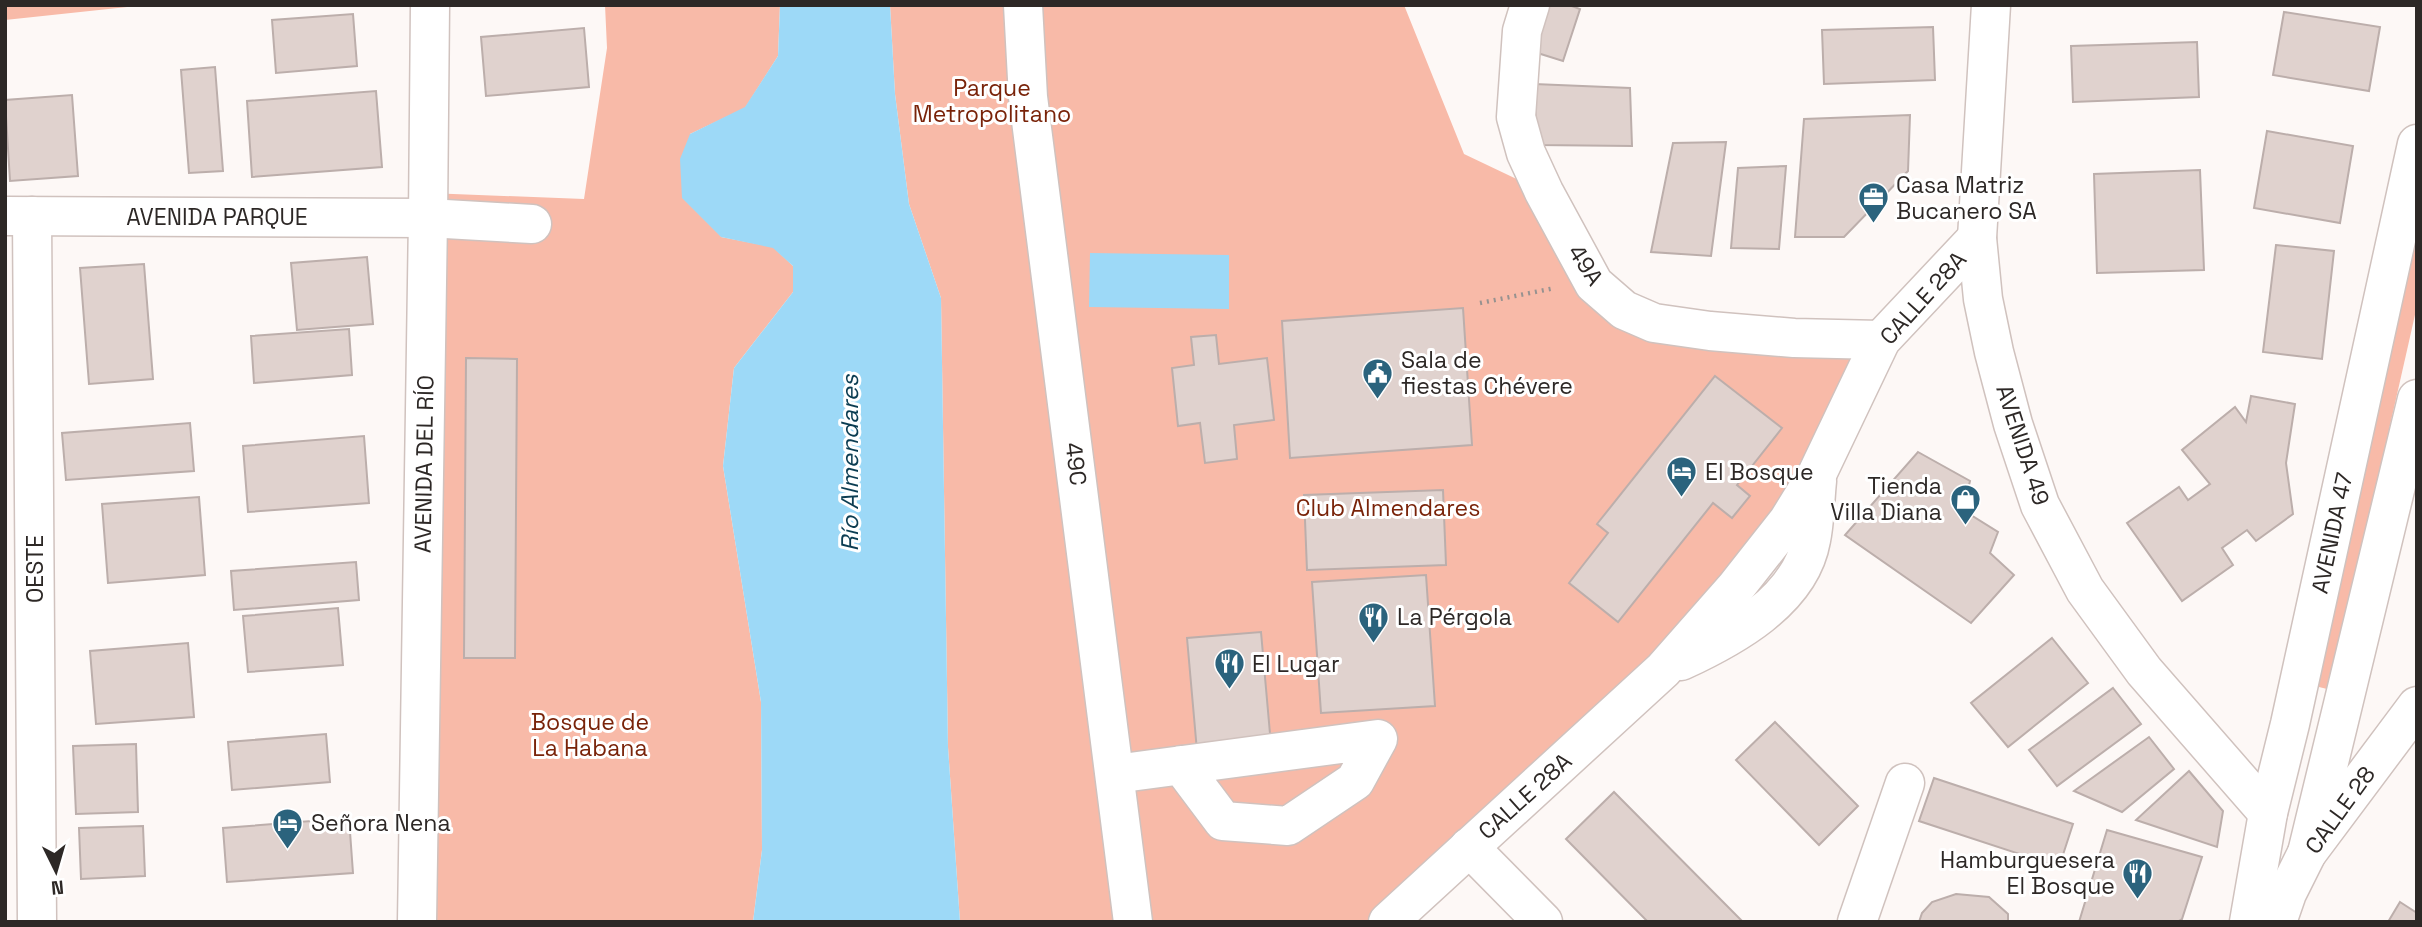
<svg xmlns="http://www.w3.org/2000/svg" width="2422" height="927" viewBox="0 0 2422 927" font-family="'Space Grotesk',sans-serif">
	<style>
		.green { fill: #f8baa8 }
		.water { fill: #9dd9f7 }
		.building { fill: #e0d2ce; stroke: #bcaeab; stroke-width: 2 }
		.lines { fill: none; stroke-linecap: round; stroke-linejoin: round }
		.minor-casing { stroke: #d0c2be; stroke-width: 41 }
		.major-casing { stroke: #d0c2be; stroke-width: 41 }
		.path { stroke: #979290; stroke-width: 4.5; stroke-dasharray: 2 5; stroke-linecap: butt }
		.minor { stroke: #fff; stroke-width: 38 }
		.major { stroke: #fff; stroke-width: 38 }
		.labels { text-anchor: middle; stroke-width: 6; stroke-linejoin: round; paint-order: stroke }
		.park-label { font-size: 23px; fill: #792309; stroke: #fff }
		.poi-label { font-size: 23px; fill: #2d2826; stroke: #fff; text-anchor: start }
		.street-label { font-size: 23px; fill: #2d2826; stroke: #fff }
		.water-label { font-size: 24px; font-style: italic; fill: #0b3d52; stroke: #fff }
	</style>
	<rect width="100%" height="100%" fill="#fdf8f6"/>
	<g class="green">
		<path d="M5 5H146L5 20Z"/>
		<path d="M605 5H780L778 56 745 108 690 134 721 237 773 247 793 266V292L734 368 723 466 761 702 762 850 753 922H417L428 193 584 199 607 48Z"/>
		<path d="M890 5H1404L1464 154 1544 192 1624 310 1881 340 1788 521 1388 922H960L948 747 941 298 909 204 895 94Z"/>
		<path d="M2417 231V306L2365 536 2327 689 2315 686Z"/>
	</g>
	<g class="water">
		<path d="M780 5H890L895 94 909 204 941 298 948 747 960 922H753L762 850 761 702 723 466 734 368 793 292V266L773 248 721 237 682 198 680 159 690 134 745 107 778 56Z"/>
		<path d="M1090 253 1229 255V309L1089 307Z"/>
	</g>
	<g class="building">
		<path d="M1542 5H1569L1580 9 1563 61 1528 50Z"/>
		<path d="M2284 12 2380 27 2369 91 2273 75Z"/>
		<path d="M353 14 357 66 276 73 272 20Z"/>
		<path d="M1933 27 1935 80 1824 84 1822 30Z"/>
		<path d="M584 28 589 87 486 96 481 37Z"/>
		<path d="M2197 42 2199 97 2073 102 2071 46Z"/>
		<path d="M215 67 223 171 189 173 181 70Z"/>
		<path d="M1534 84 1630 88 1632 146 1537 145Z"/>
		<path d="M376 91 382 167 252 177 247 101Z"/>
		<path d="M72 95 78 176 10 181 5 100Z"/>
		<path d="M1910 115 1908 171 1844 237H1795L1804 119Z"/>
		<path d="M2267 131 2353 146 2340 223 2254 208Z"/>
		<path d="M1726 142 1711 256 1651 252 1673 143Z"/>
		<path d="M1786 166 1779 249 1731 248 1738 168Z"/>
		<path d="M2200 170 2204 270 2097 273 2094 174Z"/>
		<path d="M2276 245 2334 251 2322 359 2263 352Z"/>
		<path d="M367 257 373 324 297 330 291 263Z"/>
		<path d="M144 264 153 379 89 384 80 268Z"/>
		<path d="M1463 308 1472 445 1290 458 1282 321Z"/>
		<path d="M349 329 352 375 254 383 251 336Z"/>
		<path d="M1216 335 1219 364 1267 358 1274 420 1234 425 1237 459 1205 463 1200 423 1178 426 1172 368 1194 365 1191 337Z"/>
		<path d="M466 358 517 359 515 658H464Z"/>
		<path d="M1715 376 1782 428 1737 485 1750 496 1732 518 1713 503 1618 622 1569 583 1608 533 1597 524Z"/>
		<path d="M2251 396 2295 404 2286 463 2293 514 2256 541 2247 530 2222 548 2233 565 2182 601 2127 523 2179 487 2188 500 2210 484 2182 450 2235 407 2246 422Z"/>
		<path d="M190 423 194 471 66 480 62 433Z"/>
		<path d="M364 436 369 503 248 512 243 446Z"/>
		<path d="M1918 452 1970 481 1963 510 1998 532 1990 553 2014 575 1971 623 1845 535Z"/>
		<path d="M1443 490 1446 565 1307 570 1304 495Z"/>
		<path d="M199 497 205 575 108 583 102 504Z"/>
		<path d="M356 562 359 600 234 610 231 571Z"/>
		<path d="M1426 575 1435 706 1321 713 1312 582Z"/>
		<path d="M338 608 343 665 248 672 243 616Z"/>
		<path d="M1261 632 1271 745 1197 751 1187 638Z"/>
		<path d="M2052 638 2088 683 2008 747 1971 703Z"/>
		<path d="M188 643 194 717 96 724 90 651Z"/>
		<path d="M2113 688 2141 724 2057 786 2029 750Z"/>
		<path d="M1775 722 1858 806 1819 845 1736 760Z"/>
		<path d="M326 734 330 782 232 790 228 742Z"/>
		<path d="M2149 737 2174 769 2122 812 2074 791Z"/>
		<path d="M136 744 138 812 76 814 73 746Z"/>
		<path d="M2189 771 2223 811 2217 847 2136 820Z"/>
		<path d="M1934 778 2073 824 2059 867 1919 821Z"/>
		<path d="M1614 792 1743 922H1648L1566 839Z"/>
		<path d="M349 818 353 873 227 882 223 828Z"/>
		<path d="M143 826 145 876 81 879 79 828Z"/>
		<path d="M2107 830 2202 857 2182 919 2177 922H2079Z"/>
		<path d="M1956 894 1989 897 2008 914V922H1919L1922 913 1932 902Z"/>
		<path d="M2400 902 2417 913V922H2388Z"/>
	</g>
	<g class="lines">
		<defs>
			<g id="minor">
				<path d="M1023 5 1028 97 1133 922"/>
				<path d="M1530 5 1522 31 1516 117 1526 153 1544 192 1594 284 1624 310 1654 323 1710 331 1794 338 1881 340"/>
				<path d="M1991 5 1977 238 1983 299 1994 352 2013 424 2040 505 2085 590 2144 671 2268 813"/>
				<path d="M5 216 428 218 532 224"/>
				<path d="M32 216 37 922"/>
				<path d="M1681 661C1731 638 1800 601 1811 540 1815 521 1815 500 1817 481"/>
				<path d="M1115 774 1378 739 1355 781 1288 826 1223 821 1181 765"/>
				<path d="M1469 847 1543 922"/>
				<path d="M417 922 428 218 430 5"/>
				<path d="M1388 922 1663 670 1736 587 1788 521 1817 474 1881 340 1977 238"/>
				<path d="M1857 922 1905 783"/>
			</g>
			<g id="major">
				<path d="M2307 853 2417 399"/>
				<path d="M2249 922 2268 813 2290 724 2417 144"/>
				<path d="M2277 922 2287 893 2307 853 2417 706"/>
			</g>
		</defs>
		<use href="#minor" class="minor-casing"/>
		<use href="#major" class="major-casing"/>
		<path class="path" d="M1480 303 1555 288"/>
		<use href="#minor" class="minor"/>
		<use href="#major" class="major"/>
	</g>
	<defs>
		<symbol id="office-pin" viewBox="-11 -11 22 30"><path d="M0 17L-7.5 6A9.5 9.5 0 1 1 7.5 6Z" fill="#2b637d" stroke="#fff"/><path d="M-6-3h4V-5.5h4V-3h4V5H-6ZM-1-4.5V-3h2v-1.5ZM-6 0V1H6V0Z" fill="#fff"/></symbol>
		<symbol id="civic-pin" viewBox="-11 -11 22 30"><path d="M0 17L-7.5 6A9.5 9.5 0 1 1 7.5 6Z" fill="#2b637d" stroke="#fff"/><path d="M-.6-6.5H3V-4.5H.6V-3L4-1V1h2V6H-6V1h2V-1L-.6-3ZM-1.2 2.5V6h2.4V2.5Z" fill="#fff"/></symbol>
		<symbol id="hotel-pin" viewBox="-11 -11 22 30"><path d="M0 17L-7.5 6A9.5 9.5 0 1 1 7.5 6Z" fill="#2b637d" stroke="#fff"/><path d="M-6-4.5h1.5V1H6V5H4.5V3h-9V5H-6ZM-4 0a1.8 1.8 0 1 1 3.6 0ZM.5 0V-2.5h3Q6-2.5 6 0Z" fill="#fff"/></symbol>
		<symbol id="shop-pin" viewBox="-11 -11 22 30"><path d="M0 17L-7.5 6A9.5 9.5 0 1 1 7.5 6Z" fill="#2b637d" stroke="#fff"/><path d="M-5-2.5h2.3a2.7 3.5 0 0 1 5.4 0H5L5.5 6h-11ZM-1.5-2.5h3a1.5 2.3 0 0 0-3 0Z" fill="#fff"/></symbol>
		<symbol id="restaurant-pin" viewBox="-11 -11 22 30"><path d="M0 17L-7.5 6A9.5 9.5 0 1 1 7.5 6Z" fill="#2b637d" stroke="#fff"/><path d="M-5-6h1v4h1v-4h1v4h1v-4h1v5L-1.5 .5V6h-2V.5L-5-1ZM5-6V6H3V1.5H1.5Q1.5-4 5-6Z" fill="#fff"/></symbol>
	</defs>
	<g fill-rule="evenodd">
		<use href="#office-pin" x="1856" y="180" width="35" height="47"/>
		<use href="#civic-pin" x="1360" y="356" width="35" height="47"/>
		<use href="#hotel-pin" x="1664" y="454" width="35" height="47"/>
		<use href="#shop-pin" x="1948" y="482" width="35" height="47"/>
		<use href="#restaurant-pin" x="1356" y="600" width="35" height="47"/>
		<use href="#restaurant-pin" x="1212" y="646" width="35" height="47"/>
		<use href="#hotel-pin" x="270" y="806" width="35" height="47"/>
		<use href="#restaurant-pin" x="2120" y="856" width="35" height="47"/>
	</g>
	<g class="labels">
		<g class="park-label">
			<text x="992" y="96">Parque<tspan x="992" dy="26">Metropolitano</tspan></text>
			<text x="1388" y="516">Club Almendares</text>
			<text x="590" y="730">Bosque de<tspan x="590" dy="26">La Habana</tspan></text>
		</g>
		<g class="poi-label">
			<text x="1896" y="193">Casa Matriz<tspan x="1896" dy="26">Bucanero SA</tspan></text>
			<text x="1401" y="368">Sala de<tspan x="1401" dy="26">fiestas Chévere</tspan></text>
			<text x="1705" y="480">El Bosque</text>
			<text x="1942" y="494" text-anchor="end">Tienda<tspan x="1942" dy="26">Villa Diana</tspan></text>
			<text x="1397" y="625">La Pérgola</text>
			<text x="1252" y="672">El Lugar</text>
			<text x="311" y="831">Señora Nena</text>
			<text x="2115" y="868" text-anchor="end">Hamburguesera<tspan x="2115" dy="26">El Bosque</tspan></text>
		</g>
		<g class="street-label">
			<text x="217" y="225">AVENIDA PARQUE</text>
			<text transform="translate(1586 265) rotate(57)" y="8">49A</text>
			<text transform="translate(1923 298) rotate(-48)" y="8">CALLE 28A</text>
			<text transform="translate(2023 445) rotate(72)" y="8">AVENIDA 49</text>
			<text transform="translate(424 464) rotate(-89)" y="8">AVENIDA DEL RÍO</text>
			<text transform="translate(1076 464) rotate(83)" y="8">49C</text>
			<text transform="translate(2332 533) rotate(-78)" y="8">AVENIDA 47</text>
			<text transform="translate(35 569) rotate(-90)" y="8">OESTE</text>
			<text transform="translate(1525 796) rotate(-42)" y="8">CALLE 28A</text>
			<text transform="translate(2340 810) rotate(-54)" y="8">CALLE 28</text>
		</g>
		<g class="water-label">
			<text transform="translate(850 463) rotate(-90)" y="8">Río Almendares</text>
		</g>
	</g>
	<rect width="2422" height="927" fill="none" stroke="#2d2826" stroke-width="14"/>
	<g transform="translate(56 871) rotate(175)" stroke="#ffffff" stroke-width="5" paint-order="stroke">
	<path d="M0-5L12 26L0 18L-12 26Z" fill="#2d2826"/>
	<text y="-10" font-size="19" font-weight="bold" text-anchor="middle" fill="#2d2826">N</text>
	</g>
</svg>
